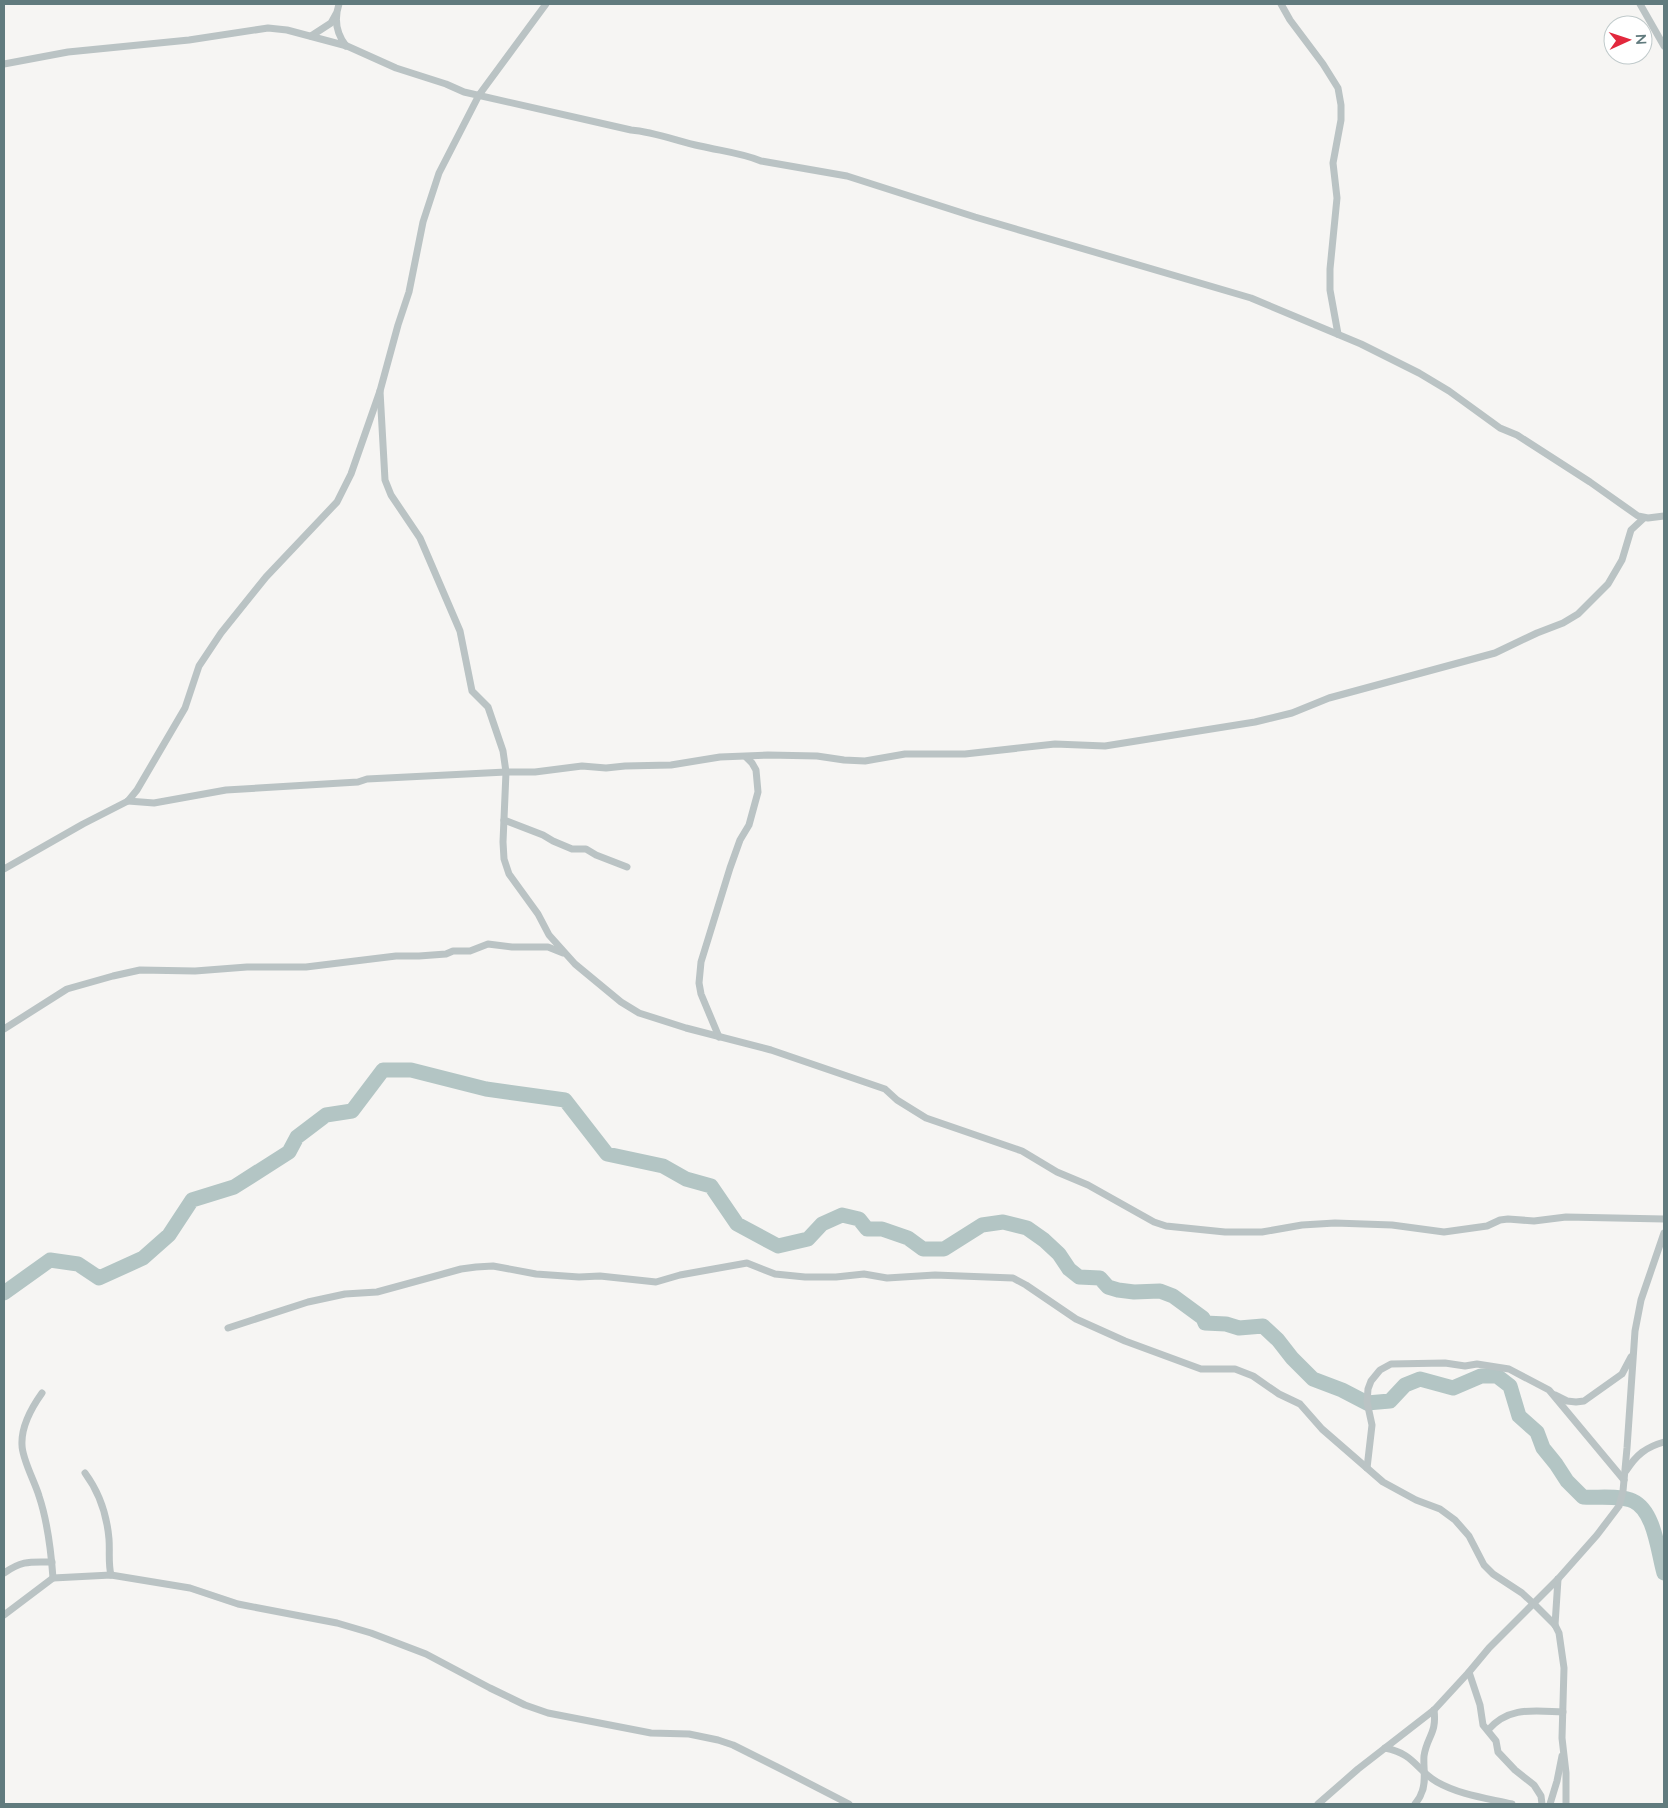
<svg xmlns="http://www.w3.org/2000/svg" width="1668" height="1808" viewBox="0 0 1668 1808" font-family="Lato,sans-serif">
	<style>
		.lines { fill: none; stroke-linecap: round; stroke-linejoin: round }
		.river { stroke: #b3c5c4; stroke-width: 15 }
		.street { stroke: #bac3c4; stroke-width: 7 }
	</style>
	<rect width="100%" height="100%" fill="#f6f5f3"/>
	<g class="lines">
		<path class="river" d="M4 1293 50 1260 78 1264 99 1278 143 1258 169 1235 192 1200 234 1187 289 1152 297 1137 326 1115 352 1111 383 1070H411L486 1089 565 1100 607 1154 663 1166 686 1179 711 1186 737 1224 778 1246 808 1239 822 1224 842 1215 859 1219 867 1229H882L908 1238 923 1249H944L982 1225 1003 1222 1027 1228 1044 1240 1059 1254 1069 1269 1079 1277 1100 1278 1108 1287 1118 1290 1134 1292 1160 1291 1173 1296 1203 1318 1205 1323 1226 1324 1239 1328 1263 1326 1278 1340 1292 1358 1313 1379 1342 1390 1367 1403 1390 1401 1405 1385 1420 1379 1453 1388 1481 1376H1497L1510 1386 1519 1416 1537 1432 1543 1448 1556 1464 1567 1481 1583 1497C1597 1498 1621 1495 1633 1501 1655 1511 1658 1553 1664 1573"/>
		<g class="street">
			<path d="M339 4C334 19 336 33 346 46"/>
			<path d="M1281 4 1290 20 1323 64 1338 88 1341 105V120L1333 163 1337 198 1330 269V290L1338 334"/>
			<path d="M1640 4 1664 46"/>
			<path d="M311 36 331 23 336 14"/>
			<path d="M4 64 68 52 189 40 268 28 287 30 347 46 396 68 446 84 464 92 631 130C655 132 677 141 700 146 721 151 742 153 761 161L847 176 975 217 1251 298 1361 344 1419 373 1449 391 1500 428 1517 435 1590 482 1638 516 1648 518 1664 516"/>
			<path d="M380 391 385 480 391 495 420 538 460 631 472 691 488 707 503 751 506 772 503 842 504 859 509 874 538 914 549 935 575 964 621 1002 639 1013 686 1028 771 1050 885 1089 897 1100 926 1118 1022 1151 1057 1172 1088 1185 1154 1222 1166 1226 1225 1232H1262L1302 1225 1335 1223 1392 1225 1444 1232 1487 1226 1500 1220 1508 1219 1534 1221 1566 1217 1664 1219"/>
			<path d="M128 801 154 803 226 790 358 782 367 779 506 772H535L582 766 606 768 625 766 671 765 720 757 768 755 817 756 844 760 865 761 905 754H965L1055 744 1105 746 1255 722 1292 713 1329 698 1495 653 1537 633 1563 623 1578 614 1608 584 1622 560 1631 530 1644 518"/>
			<path d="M504 820 543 835 553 841 572 849H586L596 855 627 867"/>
			<path d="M4 869 83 824 128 801 137 790 185 708 199 666 221 633 266 577 337 502 351 474 380 391 398 325 409 292 423 222 439 173 479 95 546 4"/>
			<path d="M4 1029 67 989 113 976 140 970 195 971 247 967H306L396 956H419L446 954 453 951H470L488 944 512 947H548L563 953"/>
			<path d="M719 1037 701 994 699 983 701 962 730 868 740 840 749 825 758 792 756 770 752 763 746 757"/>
			<path d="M228 1328 308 1302 345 1294 377 1292 461 1269 476 1267 493 1266 536 1274 579 1277 600 1276 656 1282 680 1275 747 1263 775 1274 805 1277H836L864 1274 887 1278 935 1275 1013 1278 1026 1285 1076 1319 1125 1341 1201 1369H1235L1253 1376 1279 1394 1300 1404 1322 1429 1383 1482 1416 1500 1440 1509 1455 1520 1469 1536 1484 1565 1493 1574 1522 1593 1534 1604 1555 1625 1559 1633 1564 1668 1562 1738 1566 1773V1804"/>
			<path d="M42 1393C32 1407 21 1427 22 1445 22 1459 35 1482 39 1496 48 1523 51 1550 53 1578"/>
			<path d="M1555 1395 1567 1401 1576 1402 1584 1401 1622 1374 1631 1357"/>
			<path d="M1367 1468 1372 1425 1367 1402 1368 1389 1371 1381 1380 1370 1391 1364 1445 1363 1465 1366 1477 1364 1509 1369 1549 1390 1624 1480"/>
			<path d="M1626 1471C1636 1455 1646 1447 1664 1442"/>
			<path d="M85 1473C99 1492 107 1516 109 1539 110 1552 108 1563 111 1575"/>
			<path d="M4 1573C23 1560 30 1562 52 1562"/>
			<path d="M4 1615 53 1578 111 1575 190 1588 238 1604 337 1623 371 1633 426 1654 490 1688 525 1705 548 1713 651 1733 689 1734 718 1740 733 1745 781 1769 849 1804"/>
			<path d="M1555 1625 1558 1579"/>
			<path d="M1469 1672 1480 1705 1483 1725 1496 1741 1498 1752 1515 1770 1534 1785 1541 1796 1542 1804"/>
			<path d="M1488 1730C1509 1706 1534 1711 1563 1712"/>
			<path d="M1385 1748C1415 1754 1415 1769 1437 1782 1460 1795 1486 1798 1512 1804"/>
			<path d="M1318 1804 1358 1769 1434 1710 1469 1672 1489 1648 1558 1579 1597 1535 1619 1506 1623 1491 1627 1448 1635 1331 1641 1300 1664 1233"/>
			<path d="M1415 1804C1417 1801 1420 1798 1421 1794 1427 1783 1423 1768 1424 1756 1427 1736 1437 1734 1434 1710"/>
			<path d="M1550 1804 1557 1781 1562 1756"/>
		</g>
	</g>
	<rect width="1668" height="1808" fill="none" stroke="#617b7e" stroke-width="10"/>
	<g transform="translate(1628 40) rotate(87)"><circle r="24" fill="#ffffff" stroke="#c0cacb"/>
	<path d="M0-4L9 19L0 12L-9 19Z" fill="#e2283d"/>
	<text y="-8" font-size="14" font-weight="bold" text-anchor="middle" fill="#617b7e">N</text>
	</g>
</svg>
